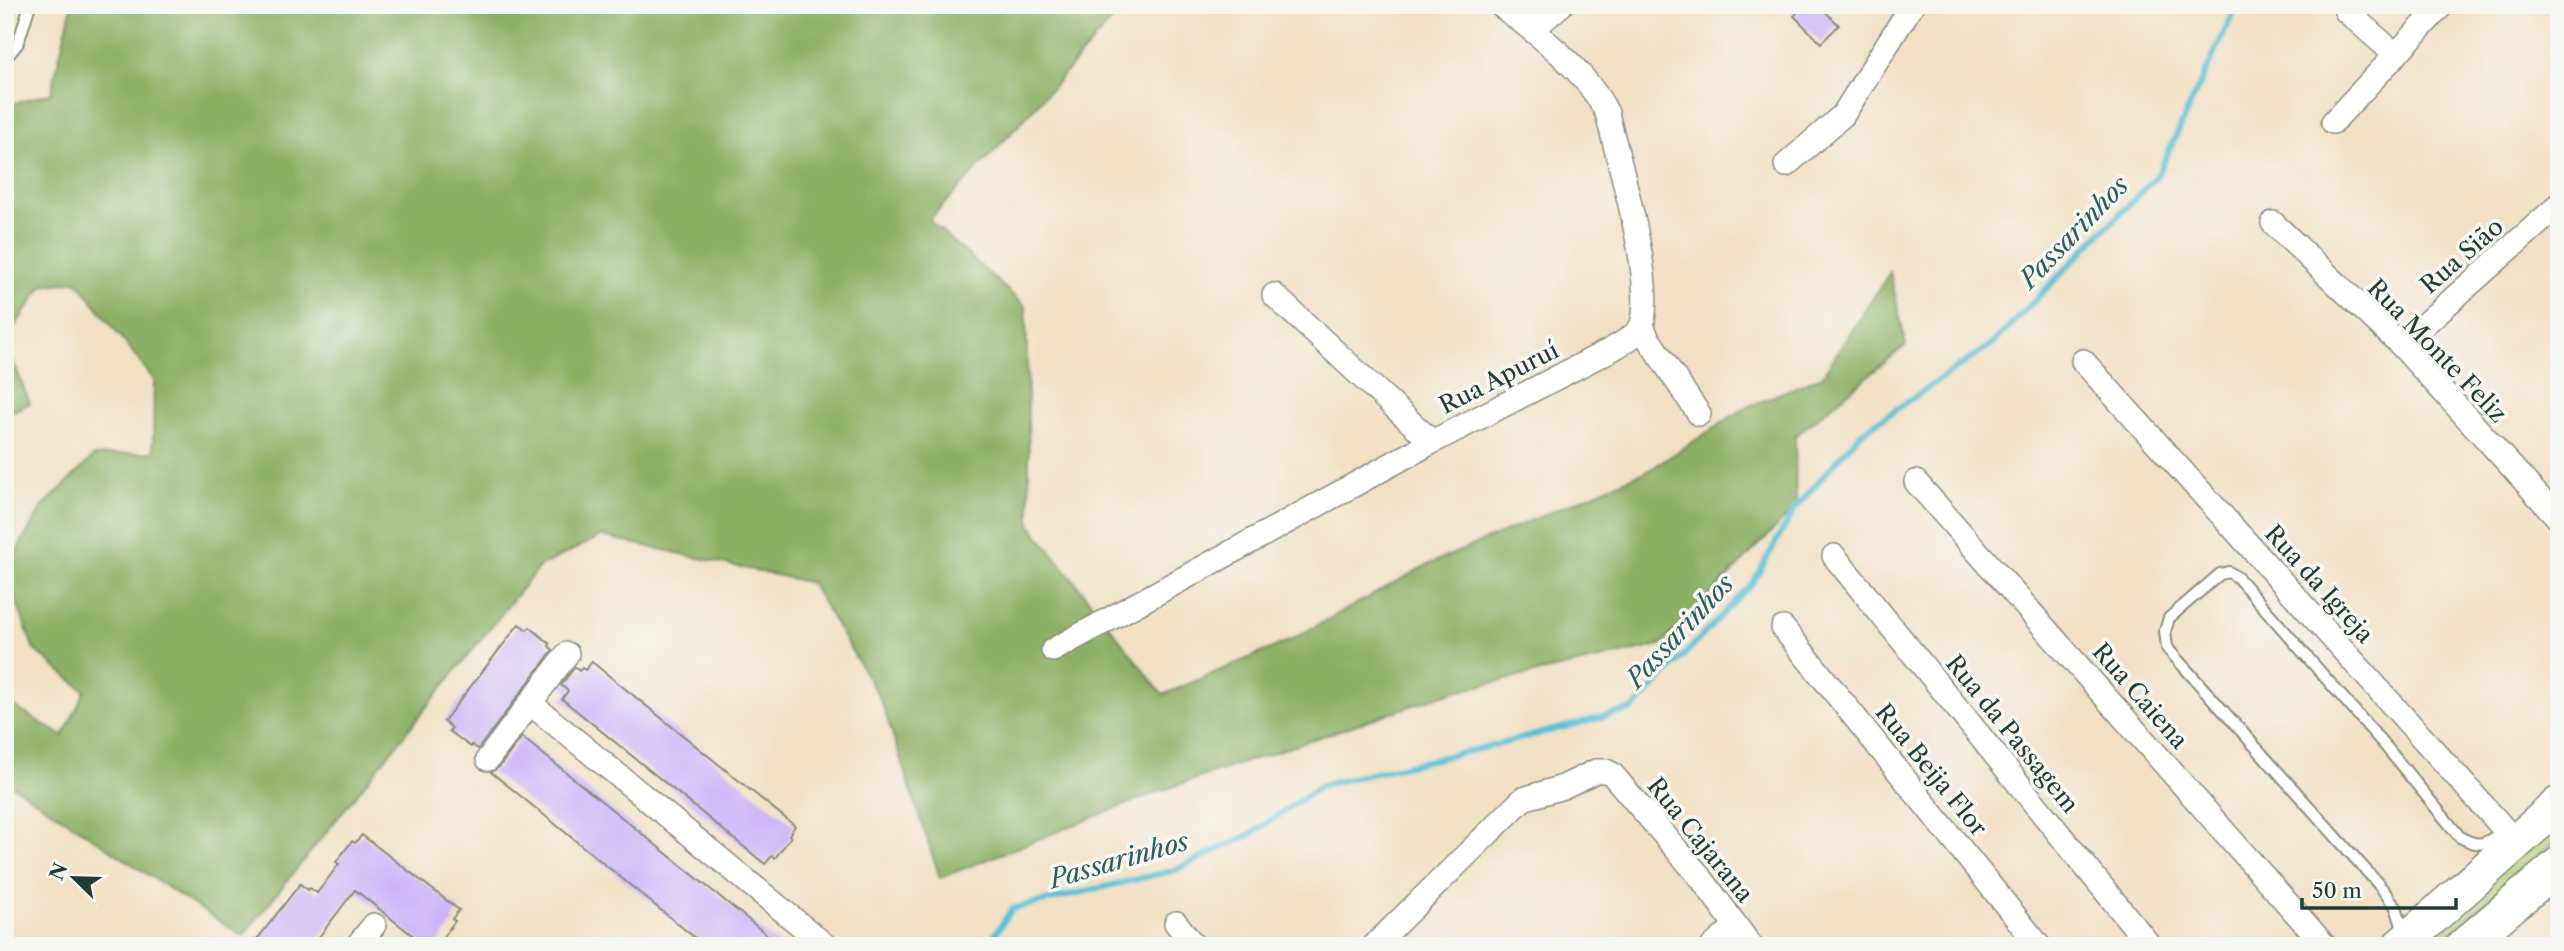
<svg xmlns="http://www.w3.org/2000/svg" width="2564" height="951" viewBox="0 0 2564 951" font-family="'Libre Caslon Text',serif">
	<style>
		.green { fill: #b0cc73; stroke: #688454; stroke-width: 2 }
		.forest { fill: #8cb065; stroke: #56764c; stroke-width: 2 }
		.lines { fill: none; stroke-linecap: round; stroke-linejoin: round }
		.stream { stroke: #58bfd5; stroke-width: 6 }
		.building { fill: #cab3fa }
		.service-casing { stroke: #888e7c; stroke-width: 14 }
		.minor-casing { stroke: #888e7c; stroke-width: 26 }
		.primary-casing { stroke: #888e7c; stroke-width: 38 }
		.service { stroke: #fff; stroke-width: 10 }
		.minor { stroke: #fff; stroke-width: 23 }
		.primary { stroke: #fff; stroke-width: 35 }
		.labels { text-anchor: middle; stroke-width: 7; stroke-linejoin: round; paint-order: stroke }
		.street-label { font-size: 24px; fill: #1f3d34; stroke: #f6f6f2 }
		.water-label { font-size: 26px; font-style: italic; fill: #2d5e5c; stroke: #f6f6f2 }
	</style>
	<rect width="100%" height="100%" fill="#f6f6f2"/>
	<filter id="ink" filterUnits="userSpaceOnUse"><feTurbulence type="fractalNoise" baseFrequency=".0143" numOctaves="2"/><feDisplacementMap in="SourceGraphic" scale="14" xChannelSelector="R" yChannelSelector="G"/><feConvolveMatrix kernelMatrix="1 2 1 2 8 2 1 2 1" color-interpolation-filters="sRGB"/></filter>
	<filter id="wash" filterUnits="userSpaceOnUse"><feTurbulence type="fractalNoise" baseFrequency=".00686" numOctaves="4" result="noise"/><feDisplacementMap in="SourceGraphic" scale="28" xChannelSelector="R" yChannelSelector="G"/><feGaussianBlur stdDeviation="1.57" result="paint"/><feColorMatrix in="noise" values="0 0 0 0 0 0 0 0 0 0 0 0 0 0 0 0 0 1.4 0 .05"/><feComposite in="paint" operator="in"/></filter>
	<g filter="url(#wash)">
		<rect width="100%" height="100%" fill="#f2e0c4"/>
		<path class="green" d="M2559 816V838L2436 946H2412Z"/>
		<g class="forest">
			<path d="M72 5H1125L1028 115 929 220 1026 307 1030 524 1163 695 1291 640 1425 566 1651 469 1745 408 1822 376 1890 272 1906 345 1795 436 1796 507 1661 645 1452 692 1160 791 940 878 881 700 811 583 601 536 539 567 243 936C162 886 85 831 5 781V701L63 736 85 691 34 650 5 570 43 506 94 456 153 452 154 380 77 281 43 286 5 340V106L51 93Z"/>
			<path d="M5 342 30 403 5 415Z"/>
		</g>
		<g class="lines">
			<path class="stream" d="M987 946 1012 909 1175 870 1251 834 1322 785 1500 744 1633 709 1754 581 1796 507 1861 433 1991 345 2157 176 2232 16 2234 5"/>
		</g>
		<g id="blocks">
			<g class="building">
				<path d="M1805 5H1818L1839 25 1821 43 1794 16Z"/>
				<path d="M519 624 527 630 530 627 550 644 549 646 553 650 478 749 472 745 471 747 449 731 452 728 444 721Z"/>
				<path d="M592 662 795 826 789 835 791 837 775 858 772 856 765 864 562 699 568 691 561 685 575 667 579 671 582 668 585 670Z"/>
				<path d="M522 737 672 858 781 946H705L491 772 499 767Z"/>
				<path d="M362 835 459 910 452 919 455 921 436 946H426L355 890 312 946H252L300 884 308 890 310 888 317 893 339 864 336 862 352 841 355 843Z"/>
			</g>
		</g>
	</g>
	<g filter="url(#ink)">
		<use href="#blocks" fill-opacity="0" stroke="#888e7c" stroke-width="2"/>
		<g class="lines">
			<defs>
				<g id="service">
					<path d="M5 59 18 43 30 5"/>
					<path d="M2405 935 2396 907 2380 886 2167 648 2165 631 2169 618 2220 574 2229 572 2238 578 2387 748 2460 837C2481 849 2486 843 2505 830"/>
				</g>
				<g id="minor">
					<path d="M2346 11 2396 55"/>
					<path d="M1532 30 1561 5"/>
					<path d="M2333 122 2442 5"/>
					<path d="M1786 165 1843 115 1912 5"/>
					<path d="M2273 223 2401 345 2559 519"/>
					<path d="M1274 295 1432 442"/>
					<path d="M1642 325 1647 337 1699 414"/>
					<path d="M2401 345 2559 205"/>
					<path d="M2083 361 2515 841"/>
					<path d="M1916 482 2325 946"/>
					<path d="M1834 556 2150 946"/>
					<path d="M1783 628 2039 946"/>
					<path d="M1053 650 1432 442 1614 348C1624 342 1638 335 1642 324 1655 280 1618 160 1607 113 1584 68 1539 35 1500 5"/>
					<path d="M530 703 826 946"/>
					<path d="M488 759 567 654"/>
					<path d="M1176 923 1194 946"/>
					<path d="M357 946 374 925"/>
					<path d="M1374 946 1523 799 1563 787 1596 771H1606L1612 774 1701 878 1751 946"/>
					<path d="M1713 946 1736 926"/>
				</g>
				<g id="primary">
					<path d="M2400 946 2559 804"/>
					<path d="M2464 946 2559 865"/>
				</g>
			</defs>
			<use href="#service" class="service-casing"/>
			<use href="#minor" class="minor-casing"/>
			<use href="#primary" class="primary-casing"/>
			<use href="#service" class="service"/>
			<use href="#minor" class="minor"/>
			<use href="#primary" class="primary"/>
		</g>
	</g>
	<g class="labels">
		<g class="street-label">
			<text transform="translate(2462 256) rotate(-41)" y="8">Rua Sião</text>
			<text transform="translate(2437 351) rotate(46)" y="8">Rua Monte Feliz</text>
			<text transform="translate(1499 378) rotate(-27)" y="8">Rua Apuruí</text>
			<text transform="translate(2319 584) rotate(48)" y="8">Rua da Igreja</text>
			<text transform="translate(2140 696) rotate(49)" y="8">Rua Caiena</text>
			<text transform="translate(2012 734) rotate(51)" y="8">Rua da Passagem</text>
			<text transform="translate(1931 770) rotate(51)" y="8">Rua Beija Flor</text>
			<text transform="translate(1700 840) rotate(51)" y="8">Rua Cajarana</text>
		</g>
		<g class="water-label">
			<text transform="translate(2074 232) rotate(-46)" y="9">Passarinhos</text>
			<text transform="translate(1680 631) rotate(-47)" y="9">Passarinhos</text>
			<text transform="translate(1119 860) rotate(-16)" y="9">Passarinhos</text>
		</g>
	</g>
	<rect width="2564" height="951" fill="none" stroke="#f6f6f2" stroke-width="28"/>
	<g transform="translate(74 878) rotate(293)" stroke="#f6f6f2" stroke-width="5" paint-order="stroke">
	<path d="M0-5L12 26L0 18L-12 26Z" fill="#1f3d34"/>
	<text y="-10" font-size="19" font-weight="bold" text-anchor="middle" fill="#1f3d34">N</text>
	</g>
	<path d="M2302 898v10h154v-10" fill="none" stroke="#1f3d34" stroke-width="3.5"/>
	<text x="2312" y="898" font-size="21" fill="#1f3d34" stroke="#f6f6f2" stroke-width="5" paint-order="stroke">50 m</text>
</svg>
